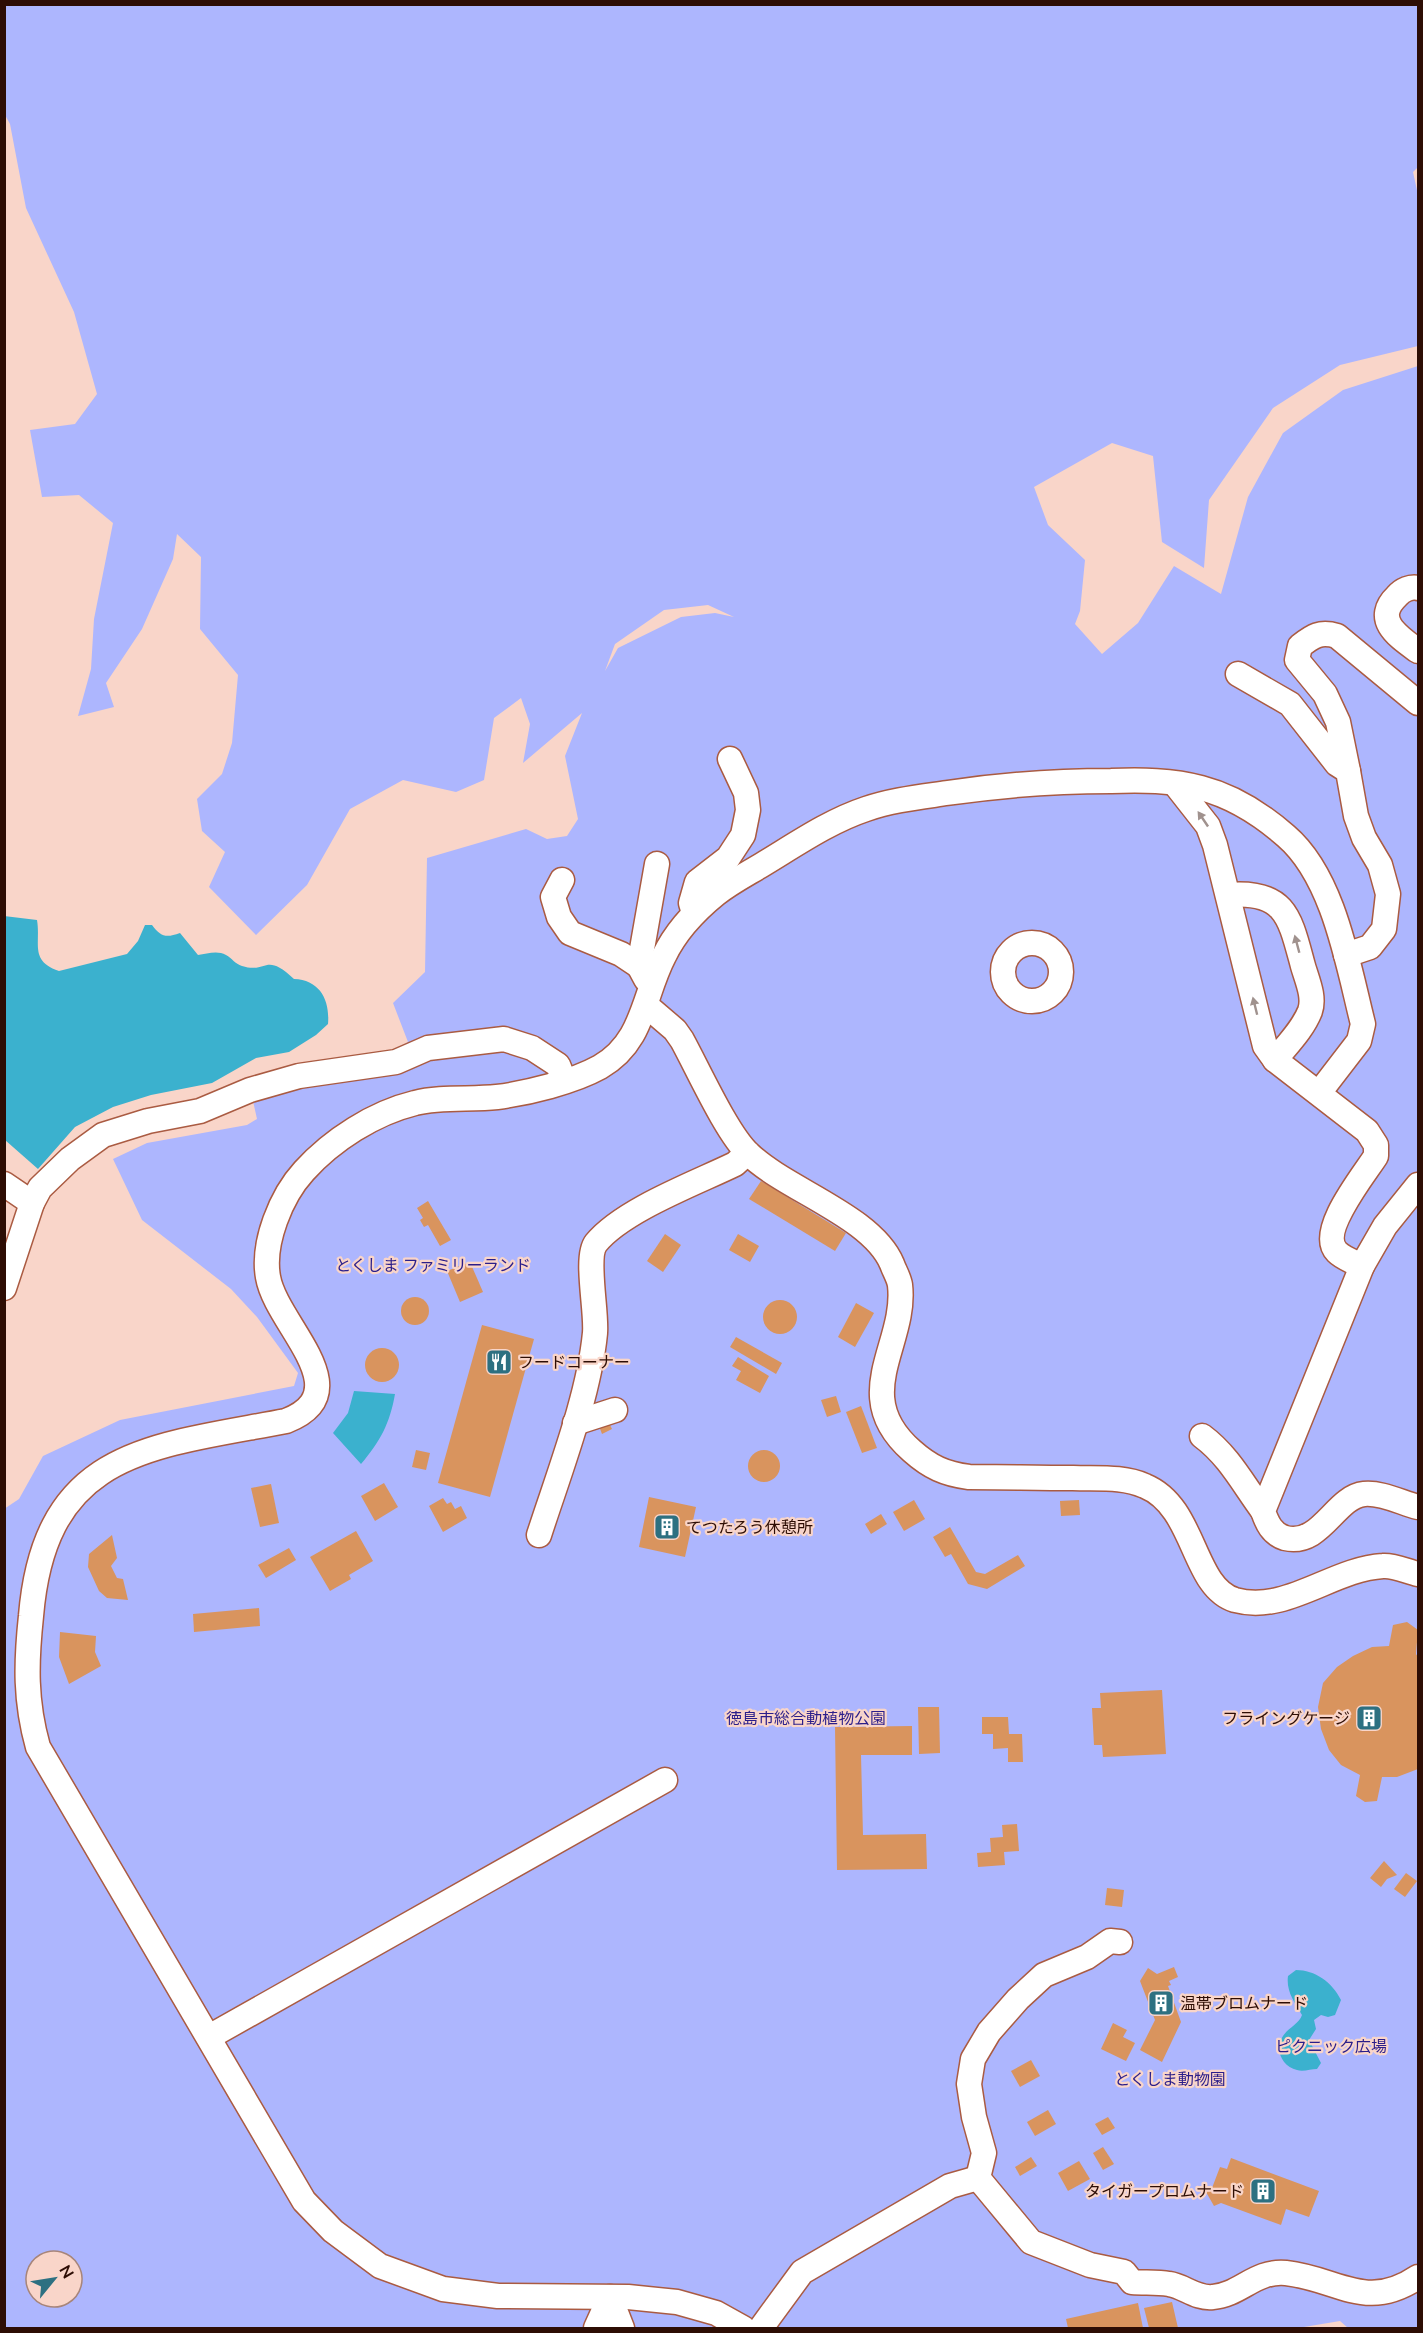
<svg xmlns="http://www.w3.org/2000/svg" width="1423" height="2333" viewBox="0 0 1423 2333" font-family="Mulish,'Noto Sans JP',sans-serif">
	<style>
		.green { fill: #adb6fe; fill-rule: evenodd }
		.water { fill: #3bb1ce }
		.building { fill: #d9945e }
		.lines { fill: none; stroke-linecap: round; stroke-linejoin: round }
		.minor-casing { stroke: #aa5b42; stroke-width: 27 }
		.minor { stroke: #fff; stroke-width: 24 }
		.oneway { fill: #a0928e }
		.labels { text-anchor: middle; stroke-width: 4.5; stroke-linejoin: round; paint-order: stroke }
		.park-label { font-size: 16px; fill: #2b1e8a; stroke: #f9d5c9 }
		.poi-label { font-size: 16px; fill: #2d0d04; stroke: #f9d5c9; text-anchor: start }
	</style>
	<rect width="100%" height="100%" fill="#f9d5c9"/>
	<path class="green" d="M5 5H1418V167L1413 172 1418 195V346L1340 365 1273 408 1209 500 1204 568 1162 542 1153 456 1112 443 1034 487 1048 525 1085 560 1080 611 1075 624 1102 654 1138 623 1174 566 1221 594 1248 497 1283 433 1343 390 1418 366V2328H1348L1340 2321 1298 2328H5L4 1509 19 1499 43 1456 120 1420 294 1386 298 1373 257 1317 231 1289 142 1220 113 1159 147 1143 247 1125 257 1119 249 1083 384 1057 408 1042 393 1003 425 972 427 858 526 829 547 839 567 836 578 819 565 756 582 713 523 763 530 724 521 698 494 718 484 780 456 792 403 780 350 809 307 885 256 935 209 887 225 852 202 831 197 799 222 774 232 743 238 675 200 629 201 557 177 534 173 559 142 629 106 683 114 707 78 716 91 669 94 619 113 523 79 495 42 497 30 430 75 424 97 394 74 312 26 208 10 124 5 115ZM708 605 734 617 715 613 681 617 618 648 605 671 615 644 664 610ZM36 2261H72V2297H36Z"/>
	<g class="water">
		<path d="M4 916 37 920C41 943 29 961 59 971L127 954 138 941 145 925H152C161 937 166 938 180 933L198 955C207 954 217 950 226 955 232 958 235 964 242 966 267 974 265 951 294 979 320 980 330 1000 328 1024L316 1035 289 1052 256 1058 212 1083 151 1095 113 1107 75 1127 38 1169 5 1140Z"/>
		<path d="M354 1391 395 1394C390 1423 380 1442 361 1464L333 1433 348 1413Z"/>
		<path d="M1296 1970C1315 1970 1332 1982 1341 2000L1335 2015 1328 2017 1321 2015 1314 2020 1316 2029 1309 2040 1321 2063 1317 2069C1311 2069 1303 2072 1297 2070 1282 2067 1274 2049 1283 2036 1288 2028 1299 2024 1302 2015 1294 2002 1286 1991 1288 1976Z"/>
	</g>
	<g class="building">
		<path d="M761 1181 846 1233 835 1251 749 1199Z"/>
		<path d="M428 1201 451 1240 440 1246 428 1225 424 1227 420 1220 423 1218 417 1208Z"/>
		<path d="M665 1234 681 1245 663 1272 647 1261Z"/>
		<path d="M738 1234 759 1246 750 1262 729 1250Z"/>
		<path d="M470 1262 483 1292 460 1302 447 1271Z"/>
		<circle cx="415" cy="1311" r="14"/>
		<circle cx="780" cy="1317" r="17"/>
		<path d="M856 1303 874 1313 855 1347 838 1337Z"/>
		<path d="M482 1325 534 1339 490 1497 438 1483Z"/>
		<path d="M736 1337 782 1363 776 1374 730 1347Z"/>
		<circle cx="382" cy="1365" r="17"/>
		<path d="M738 1357 769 1376 760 1393 736 1380 741 1371 732 1366Z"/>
		<path d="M836 1396 841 1412 827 1417 821 1400Z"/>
		<path d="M861 1406 877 1448 862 1453 846 1412Z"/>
		<path d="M608 1421 612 1429 602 1434 599 1426Z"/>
		<circle cx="764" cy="1466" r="16"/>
		<path d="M416 1450 430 1453 426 1470 412 1467Z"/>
		<path d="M384 1483 398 1507 375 1521 361 1496Z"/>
		<path d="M271 1484 279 1523 260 1527 251 1488Z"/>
		<path d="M649 1497 696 1507 685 1557 639 1547Z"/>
		<path d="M443 1498 447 1504 451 1502 455 1509 461 1506 467 1518 443 1532 429 1506Z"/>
		<path d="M914 1500 925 1519 904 1531 893 1512Z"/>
		<path d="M1079 1500 1080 1515 1061 1516 1060 1501Z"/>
		<path d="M881 1514 887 1524 871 1534 865 1524Z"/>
		<path d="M950 1527 976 1572 985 1574 1018 1555 1025 1566 987 1589 968 1584 951 1554 945 1557 933 1537Z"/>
		<path d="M356 1531 373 1561 349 1575 351 1579 330 1591 310 1557Z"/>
		<path d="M112 1535 117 1558 111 1566 117 1578 123 1579 128 1600 107 1598 99 1591 88 1567 89 1554Z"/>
		<path d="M289 1548 296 1560 266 1578 258 1565Z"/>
		<path d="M259 1608 260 1626 194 1632 193 1614Z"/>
		<path d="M1407 1622 1418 1630 1416 1654 1418 1657V1769L1397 1777H1382L1377 1801 1365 1802 1356 1796 1360 1775 1341 1765 1329 1750 1321 1729 1318 1707 1323 1683 1337 1667 1353 1656 1372 1647 1389 1646 1393 1625Z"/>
		<path d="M60 1632 96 1636 95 1652 101 1666 69 1684 59 1657Z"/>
		<path d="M1162 1690 1166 1754 1103 1757 1102 1745H1094L1092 1708H1101L1100 1693Z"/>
		<path d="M918 1707H939L940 1753 919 1754Z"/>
		<path d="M982 1717H1008L1009 1734H1022L1023 1762H1008V1748L993 1749V1734H982Z"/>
		<path d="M912 1726V1755H861L863 1835 926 1834 927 1869 837 1870 835 1727Z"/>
		<path d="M1017 1824 1019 1851 1004 1852 1005 1865 978 1867 977 1853 991 1852 990 1838 1003 1837 1002 1825Z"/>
		<path d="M1384 1861 1397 1875 1387 1879 1381 1887 1370 1878Z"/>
		<path d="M1406 1873 1417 1881 1405 1897 1394 1889Z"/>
		<path d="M1107 1888 1124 1890 1122 1907 1105 1905Z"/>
		<path d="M1174 1967 1178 1977 1169 1981 1171 1985 1168 1986 1181 2022 1162 2062 1140 2050 1155 2020 1140 1981 1148 1968 1157 1974Z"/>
		<path d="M1113 2023 1127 2030 1123 2037 1135 2043 1126 2061 1101 2049Z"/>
		<path d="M1031 2060 1040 2076 1020 2087 1011 2071Z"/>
		<path d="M1048 2110 1056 2124 1035 2136 1027 2122Z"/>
		<path d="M1108 2117 1115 2128 1102 2135 1095 2124Z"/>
		<path d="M1103 2147 1114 2164 1103 2170 1093 2153Z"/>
		<path d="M1031 2157 1037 2166 1020 2176 1015 2167Z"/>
		<path d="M1231 2158 1319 2191 1309 2217 1286 2209 1281 2225 1221 2203 1214 2206 1206 2192 1212 2188 1220 2167 1227 2169Z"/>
		<path d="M1079 2161 1090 2179 1068 2191 1058 2173Z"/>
		<path d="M1172 2302 1178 2328H1149L1144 2308Z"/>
		<path d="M1138 2303 1143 2328H1068L1066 2319Z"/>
	</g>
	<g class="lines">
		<defs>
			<g id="minor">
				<path d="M1418 588C1411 586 1402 590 1397 596 1372 620 1399 637 1418 651"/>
				<path d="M1238 674 1290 704 1337 764 1348 771 1356 816 1364 838 1380 865 1388 894 1384 929 1370 947 1346 955"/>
				<path d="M1348 771 1338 722 1325 694 1297 660 1300 646C1313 636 1320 631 1337 636L1418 703"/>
				<path d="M1175 784 1208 826 1215 845 1265 1046 1275 1060"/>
				<path d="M562 880 553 897 559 917 570 933 621 954 639 966"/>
				<path d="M1228 895C1286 890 1290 918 1303 966 1307 980 1315 997 1310 1011 1303 1029 1287 1045 1275 1060L1367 1131 1376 1145V1156C1364 1175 1317 1232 1337 1252 1343 1258 1354 1262 1362 1266"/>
				<path d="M694 913 691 903 697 882 728 858 743 835 748 810 746 793 730 759"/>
				<circle cx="1032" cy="972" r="29"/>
				<path d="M646 979 639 966 657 864"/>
				<path d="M647 1006 675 1030 682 1040C698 1069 727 1134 749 1154 786 1190 872 1216 892 1264 894 1270 899 1278 900 1285 907 1345 848 1395 912 1451 930 1467 945 1474 969 1477 1003 1477 1038 1478 1073 1478 1097 1479 1123 1476 1145 1486 1196 1507 1192 1587 1235 1600 1287 1614 1332 1569 1383 1566 1394 1565 1408 1572 1418 1574"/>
				<path d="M4 1184 32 1203 40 1188 70 1159 103 1135 148 1121 200 1111 250 1090 299 1076 396 1062 428 1048 504 1039 532 1048 558 1065 564 1080"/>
				<path d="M1418 1185 1385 1226 1362 1266 1263 1511C1267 1523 1272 1534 1285 1538 1321 1547 1335 1497 1364 1494 1381 1492 1402 1503 1418 1507"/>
				<path d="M4 1288 32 1203"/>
				<path d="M575 1423 615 1410"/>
				<path d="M1202 1436C1229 1456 1243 1484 1263 1511"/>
				<path d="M539 1535C559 1473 589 1396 595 1333 597 1311 585 1257 596 1243 623 1210 696 1183 735 1164L747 1153"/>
				<path d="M1120 1942 1110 1941 1087 1957 1044 1975 1018 1999 989 2032 973 2059 969 2084 974 2117 984 2153 978 2178 1031 2242 1090 2265 1124 2272 1132 2282C1144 2283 1157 2282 1169 2284 1184 2286 1196 2299 1213 2297 1240 2295 1255 2270 1286 2273 1339 2279 1366 2312 1418 2277"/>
				<path d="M209 2037 665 1780"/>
				<path d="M596 2328 610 2297 622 2328"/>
				<path d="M743 2328 716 2313 677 2302 628 2297 498 2296 443 2289 380 2266 333 2231 304 2201 38 1747C25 1701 26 1663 31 1616 45 1449 150 1447 286 1421 362 1391 276 1325 268 1277 262 1243 281 1196 304 1171 332 1140 374 1113 415 1103 441 1096 471 1100 497 1097 528 1093 573 1082 600 1067 644 1042 643 996 664 956 676 931 695 911 716 894 731 882 749 873 765 863 798 843 830 821 866 809 892 800 920 797 947 793 1002 785 1055 781 1111 781 1141 780 1172 780 1201 788 1232 796 1262 815 1286 836 1334 877 1348 965 1363 1024L1359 1041 1319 1093"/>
				<path d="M761 2328 802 2272 950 2186 978 2178"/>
			</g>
		</defs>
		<use href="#minor" class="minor-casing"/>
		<use href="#minor" class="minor"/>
	</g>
	<defs><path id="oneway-solid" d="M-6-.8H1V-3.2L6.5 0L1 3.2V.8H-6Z" transform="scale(1.5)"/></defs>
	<g class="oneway">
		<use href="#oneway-solid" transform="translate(1203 819) rotate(-124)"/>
		<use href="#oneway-solid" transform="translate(1297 944) rotate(-105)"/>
		<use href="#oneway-solid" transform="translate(1255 1006) rotate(-104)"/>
	</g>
	<defs>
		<symbol id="restaurant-square" viewBox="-11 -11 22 22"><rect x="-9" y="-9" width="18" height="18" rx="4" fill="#2d7081" stroke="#f9d5c9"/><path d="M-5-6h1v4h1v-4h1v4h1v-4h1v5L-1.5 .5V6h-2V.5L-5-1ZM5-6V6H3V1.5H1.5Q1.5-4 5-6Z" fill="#fff"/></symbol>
		<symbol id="building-square" viewBox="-11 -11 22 22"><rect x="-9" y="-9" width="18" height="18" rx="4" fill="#2d7081" stroke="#f9d5c9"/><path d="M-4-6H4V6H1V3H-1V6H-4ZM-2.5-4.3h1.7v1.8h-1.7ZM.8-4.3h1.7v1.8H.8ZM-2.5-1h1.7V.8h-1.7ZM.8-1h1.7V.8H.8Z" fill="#fff"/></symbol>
	</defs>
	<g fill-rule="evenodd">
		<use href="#restaurant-square" x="484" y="1347" width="30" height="30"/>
		<use href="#building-square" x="652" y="1512" width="30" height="30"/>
		<use href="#building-square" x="1354" y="1703" width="30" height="30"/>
		<use href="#building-square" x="1146" y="1988" width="30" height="30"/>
		<use href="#building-square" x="1248" y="2176" width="30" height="30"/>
	</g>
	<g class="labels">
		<g class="park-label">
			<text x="433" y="1271">とくしま ファミリーランド</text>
			<text x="806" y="1724">徳島市総合動植物公園</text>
			<text x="1331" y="2052">ピクニック広場</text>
			<text x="1170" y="2085">とくしま動物園</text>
		</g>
		<g class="poi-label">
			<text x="518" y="1368">フードコーナー</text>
			<text x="686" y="1533">てつたろう休憩所</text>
			<text x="1350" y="1724" text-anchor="end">フライングケージ</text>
			<text x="1180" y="2009">温帯ブロムナード</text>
			<text x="1244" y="2197" text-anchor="end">タイガープロムナード</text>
		</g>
	</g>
	<rect width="1423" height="2333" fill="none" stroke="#2d0d04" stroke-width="12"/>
	<g transform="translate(54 2279) rotate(60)"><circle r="28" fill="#f9d5c9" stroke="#a7857a" stroke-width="1.5"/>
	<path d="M0-4.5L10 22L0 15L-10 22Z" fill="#2d7081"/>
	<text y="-9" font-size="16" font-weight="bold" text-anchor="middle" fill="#2d0d04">N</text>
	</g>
</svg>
